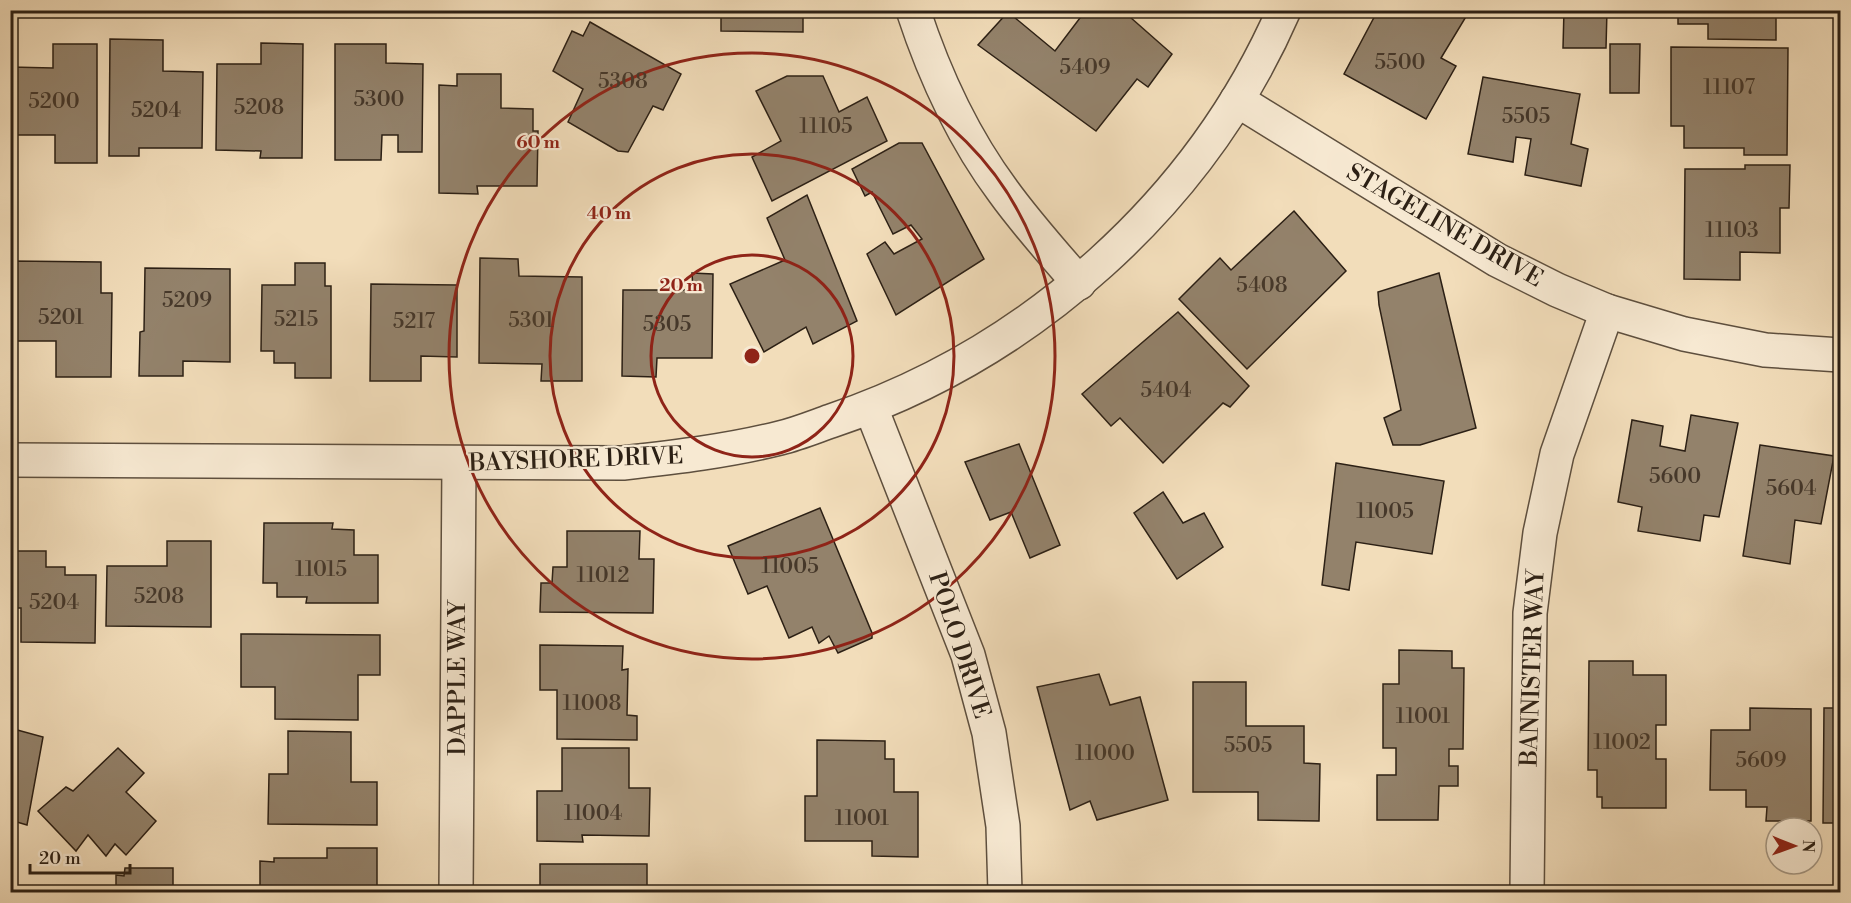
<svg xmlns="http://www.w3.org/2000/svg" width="1851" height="903" viewBox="0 0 1851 903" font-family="'Libre Bodoni',serif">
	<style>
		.building { fill: #93826b; stroke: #2c2015; stroke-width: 1.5 }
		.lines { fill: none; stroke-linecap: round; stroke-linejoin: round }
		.minor-casing { stroke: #5e4f3e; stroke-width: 36 }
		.minor { stroke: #f7e9d2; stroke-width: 33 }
		.ring { fill: none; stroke: #8f2418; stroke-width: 3 }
		.labels { text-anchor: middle; stroke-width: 4.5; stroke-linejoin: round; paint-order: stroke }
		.number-label { font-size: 21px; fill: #46382a }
		.street-label { font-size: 24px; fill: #2c2015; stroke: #f7e9d2 }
		.centre { fill: #8f2418; stroke: #f7e9d2; stroke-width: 3 }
		.ring-label { font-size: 18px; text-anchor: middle; font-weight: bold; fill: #8f2418; stroke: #f7e9d2; stroke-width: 4.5; stroke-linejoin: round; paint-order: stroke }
	</style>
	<rect width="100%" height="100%" fill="#f2ddba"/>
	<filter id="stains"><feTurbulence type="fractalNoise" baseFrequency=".00333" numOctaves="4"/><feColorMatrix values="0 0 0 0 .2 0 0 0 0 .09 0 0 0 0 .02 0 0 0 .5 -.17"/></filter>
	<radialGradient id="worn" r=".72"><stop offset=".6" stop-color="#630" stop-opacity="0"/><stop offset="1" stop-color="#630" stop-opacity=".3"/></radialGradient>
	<g class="building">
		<path d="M721 10H803V32L721 31Z"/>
		<path d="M1086 10H1122L1172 54 1148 87 1137 79 1096 131 978 45 1008 12 1055 51Z"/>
		<path d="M1378 10H1470L1441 58 1456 66 1426 119 1344 74Z"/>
		<path d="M1564 10H1607L1606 48H1563Z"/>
		<path d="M1678 10H1776V40L1708 39V24H1678Z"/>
		<path d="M590 22 681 74 663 110 653 106 628 152 618 151 568 122 583 89 553 71 572 31 583 36Z"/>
		<path d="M110 39 163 40V71L203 72 202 148H139V156H109Z"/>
		<path d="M261 43 303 44 302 158H260L261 151 216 150 217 64H261Z"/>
		<path d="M53 44H97V163H55V135H11V67L53 68Z"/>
		<path d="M335 44H386V63L423 64 422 152H398V135H382L381 160H335Z"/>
		<path d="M1610 44H1640L1639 93H1610Z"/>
		<path d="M1671 47 1788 48 1787 155H1744V148H1684V126H1671Z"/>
		<path d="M457 74H501V108L533 109V131H538L537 186H477L478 194 439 193V85L457 86Z"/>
		<path d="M787 76H823L839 112 867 97 887 141 772 201 752 157 781 141 756 91Z"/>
		<path d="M1483 77 1580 94 1571 144 1588 149 1581 186 1525 175 1531 139 1516 137 1513 162 1468 154Z"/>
		<path d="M899 143H922L984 259 896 315 867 254 885 242 894 254 922 239 911 225 893 234 872 192 865 196 852 169Z"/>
		<path d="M1745 165H1790L1789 208H1780V253L1740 252V280L1684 279 1685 169H1745Z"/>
		<path d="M807 195 857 321 813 344 806 327 764 352 730 284 785 260 767 218Z"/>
		<path d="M1294 211 1346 271 1247 369 1179 299 1220 258 1231 270Z"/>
		<path d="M480 258 518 259 519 276 582 277V381H541L542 364 479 363Z"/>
		<path d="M12 261 101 262V293H112L111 377H56V341H11Z"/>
		<path d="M295 263H325V286H331V378H295V363H274V351H261L262 285H295Z"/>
		<path d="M145 268 230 269V362L183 361V376H139L140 332 144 331Z"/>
		<path d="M692 273 713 274 712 358H657L656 377 622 376 623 290H693Z"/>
		<path d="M1439 273 1476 428 1420 445H1393L1384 418 1401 410 1379 305 1378 292Z"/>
		<path d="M371 284 457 285V357L421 356V381H370Z"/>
		<path d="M1178 312 1249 386 1230 407 1223 403 1163 463 1120 418 1111 426 1082 394Z"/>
		<path d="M1691 415 1738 423 1719 517 1704 515 1700 541 1638 531 1642 507 1618 502 1632 420 1663 426 1660 446 1685 451Z"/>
		<path d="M1019 444 1060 545 1030 558 1011 512 990 520 965 462Z"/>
		<path d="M1760 445 1834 456 1821 524 1795 520 1790 564 1743 556Z"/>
		<path d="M1336 463 1444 481 1432 554 1356 542 1349 590 1322 585Z"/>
		<path d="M1163 492 1183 523 1204 513 1223 547 1177 579 1134 513Z"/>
		<path d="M820 508 872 633V638L838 653 829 636 819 643 812 627 789 638 767 586 748 594 728 546Z"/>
		<path d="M264 523H333L332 529 354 530V555H378V603H306L307 597H277V583H263Z"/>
		<path d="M567 531H640L639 559H654L653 613 540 612 541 583H552L553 567H567Z"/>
		<path d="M167 541H211V627L106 626 107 566H167Z"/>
		<path d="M10 551H46V567H65V575H96L95 643 21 642V608H13V596H10Z"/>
		<path d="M241 634 380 635V675H358V720L275 719V687H241Z"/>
		<path d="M540 645 623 646 622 670 628 669 627 715 637 716V740L557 739V690H540Z"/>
		<path d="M1399 650 1452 651V668H1464L1463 749H1449V766H1458V786H1439L1438 820H1377V775H1396V748H1383V684H1399Z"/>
		<path d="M1589 661H1633V675H1666V725H1656V759H1666V808H1602V797H1597V770H1588Z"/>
		<path d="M1099 674 1110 705 1140 697 1168 800 1097 820 1090 801 1070 810 1037 687Z"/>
		<path d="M1193 682H1246V726H1304V763L1320 764 1319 821 1258 820V792H1193Z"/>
		<path d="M1750 708 1811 709V821H1766L1767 807H1746V790H1710L1711 730H1750Z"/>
		<path d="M1824 708H1840V823H1823Z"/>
		<path d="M10 728 43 737 27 825 10 820Z"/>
		<path d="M288 731 351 732V782H377V825L268 824 269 774H288Z"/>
		<path d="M817 740 885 741V759H894V792H918V857L872 856V841H805V796H817Z"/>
		<path d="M118 748 144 773 126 792 156 821 126 855 115 844 106 856 88 835 76 851 38 811 66 787 73 791Z"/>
		<path d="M562 748H629V788H650L649 836 582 835 583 842 537 841V791H562Z"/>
		<path d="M327 848H377V892H260V861L274 862V858H327Z"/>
		<rect x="540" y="864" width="107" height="28"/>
		<path d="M125 868H173V892H116V875L124 876Z"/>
	</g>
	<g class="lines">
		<defs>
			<g id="minor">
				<path d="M913 10C934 74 962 136 1003 191 1026 223 1053 253 1079 283"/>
				<path d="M1237 100 1497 260 1557 290 1607 311 1684 334 1765 350 1840 355"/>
				<path d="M871 408 968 655 989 733 1003 826 1005 892"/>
				<path d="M10 460 623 463C676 457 728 451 780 438 797 434 814 427 831 421 1030 354 1200 203 1284 10"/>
				<path d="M456 892 459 463"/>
				<path d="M1527 892 1530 613 1540 533 1557 454 1607 311"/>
			</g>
		</defs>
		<use href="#minor" class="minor-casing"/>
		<use href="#minor" class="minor"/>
	</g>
	<g class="ring">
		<circle cx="752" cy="356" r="101"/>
		<circle cx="752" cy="356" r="202"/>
		<circle cx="752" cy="356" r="303"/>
	</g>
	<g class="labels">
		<g class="number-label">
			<text x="1400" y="69">5500</text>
			<text x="1085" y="74">5409</text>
			<text x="623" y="88">5308</text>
			<text x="1729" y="94">11107</text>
			<text x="379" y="106">5300</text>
			<text x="54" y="108">5200</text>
			<text x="259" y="114">5208</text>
			<text x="156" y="117">5204</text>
			<text x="1526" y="123">5505</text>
			<text x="826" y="133">11105</text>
			<text x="1732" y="237">11103</text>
			<text x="1262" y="292">5408</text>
			<text x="187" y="307">5209</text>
			<text x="61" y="324">5201</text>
			<text x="296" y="326">5215</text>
			<text x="531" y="327">5301</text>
			<text x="414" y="328">5217</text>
			<text x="667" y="331">5305</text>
			<text x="1166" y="397">5404</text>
			<text x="1675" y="483">5600</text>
			<text x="1791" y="495">5604</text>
			<text x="1385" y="518">11005</text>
			<text x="790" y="573">11005</text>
			<text x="321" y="576">11015</text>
			<text x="603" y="582">11012</text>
			<text x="159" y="603">5208</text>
			<text x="54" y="609">5204</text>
			<text x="592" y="710">11008</text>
			<text x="1423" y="723">11001</text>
			<text x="1622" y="749">11002</text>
			<text x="1248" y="752">5505</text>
			<text x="1105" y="760">11000</text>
			<text x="1761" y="767">5609</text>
			<text x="593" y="820">11004</text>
			<text x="862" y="825">11001</text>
		</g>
		<g class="street-label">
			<text transform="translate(1445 225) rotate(30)" y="8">STAGELINE DRIVE</text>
			<text transform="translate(576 459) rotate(-2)" y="8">BAYSHORE DRIVE</text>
			<text transform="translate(960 645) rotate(72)" y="8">POLO DRIVE</text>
			<text transform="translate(1532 668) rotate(-88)" y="8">BANNISTER WAY</text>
			<text transform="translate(457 678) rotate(-90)" y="8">DAPPLE WAY</text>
		</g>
	</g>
	<circle cx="752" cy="356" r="9" class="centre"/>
	<g class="ring-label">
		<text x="538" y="148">60 m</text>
		<text x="609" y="219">40 m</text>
		<text x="681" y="291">20 m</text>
	</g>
	<rect width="1851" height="903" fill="none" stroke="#f2ddba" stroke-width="36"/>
	<rect x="12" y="12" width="1827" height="879" fill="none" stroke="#2c2015" stroke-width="3"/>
	<rect x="18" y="18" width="1815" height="867" fill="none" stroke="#2c2015" stroke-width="1.5"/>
	<g transform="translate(1794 846) rotate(91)"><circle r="28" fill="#f7e9d2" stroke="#a69986" stroke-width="1.5"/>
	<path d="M0-4.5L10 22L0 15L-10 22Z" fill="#8f2418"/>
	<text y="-9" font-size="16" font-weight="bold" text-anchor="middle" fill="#2c2015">N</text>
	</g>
	<path d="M30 864v9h100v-9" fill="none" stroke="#2c2015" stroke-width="3"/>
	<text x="39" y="864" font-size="18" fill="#2c2015" stroke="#f7e9d2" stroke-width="4.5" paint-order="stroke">20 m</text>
	<rect width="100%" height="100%" filter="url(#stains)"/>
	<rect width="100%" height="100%" fill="url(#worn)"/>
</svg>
